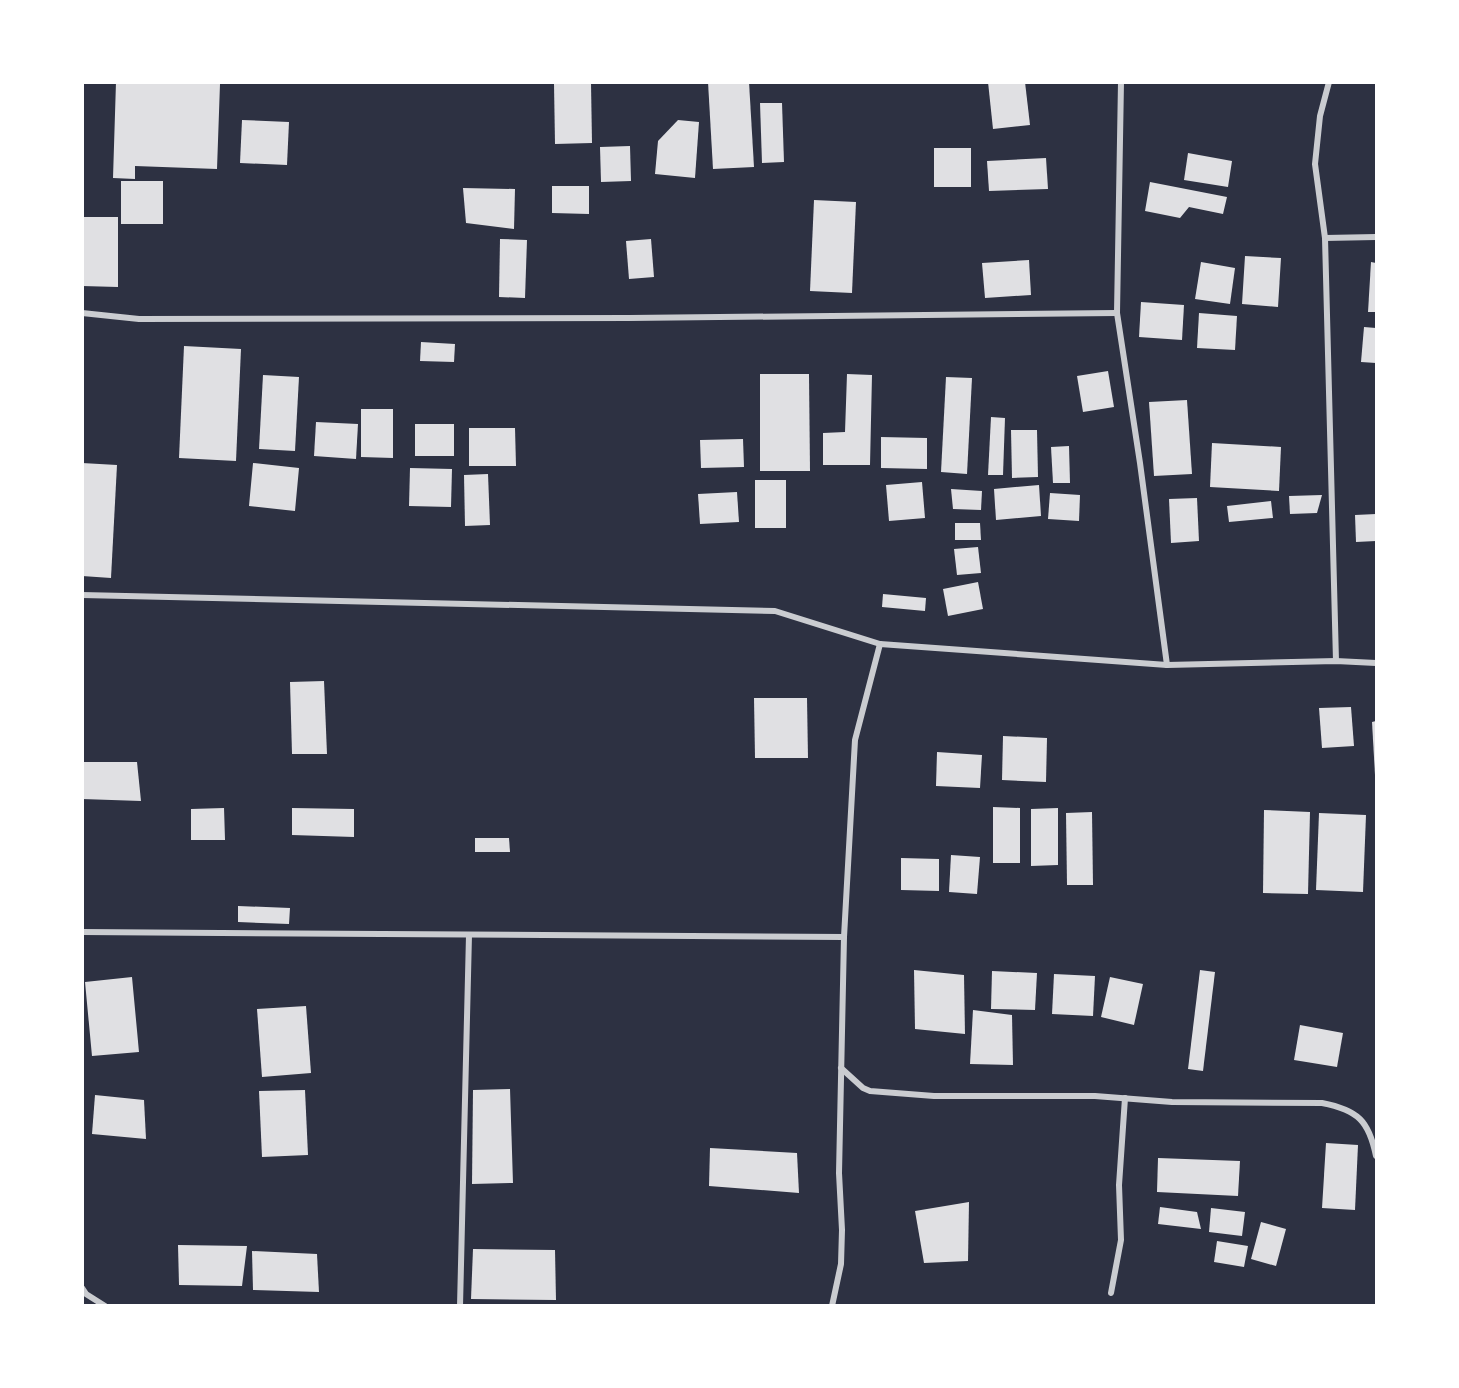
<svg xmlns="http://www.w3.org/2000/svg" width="1459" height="1388" viewBox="0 0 1459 1388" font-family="'Source Sans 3',sans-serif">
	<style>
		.building { fill: #e0e0e3 }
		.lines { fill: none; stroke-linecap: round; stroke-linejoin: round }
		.minor { stroke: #caccd0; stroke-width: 6 }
	</style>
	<rect width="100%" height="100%" fill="#2d3142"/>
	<g class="building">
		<path d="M116 82 220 84 217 169 135 166V179L113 178Z"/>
		<path d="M708 82H749L754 167 713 169Z"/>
		<path d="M988 82H1025L1030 125 993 129Z"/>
		<path d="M591 83 592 143 555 144 554 84Z"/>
		<path d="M760 103H782L784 162 762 163Z"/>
		<path d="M242 120 289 122 287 165 240 163Z"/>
		<path d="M678 120 699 122 695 178 655 174 658 141Z"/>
		<path d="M630 146 631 181 601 182 600 147Z"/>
		<rect x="934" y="148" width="37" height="39"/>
		<path d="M1188 153 1232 161 1228 187 1184 180Z"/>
		<path d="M1046 158 1048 189 989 191 987 161Z"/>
		<rect x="121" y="181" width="42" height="43"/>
		<path d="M1150 182 1227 197 1223 214 1189 207 1180 218 1145 211Z"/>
		<path d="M552 186H589V214L552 213Z"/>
		<path d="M463 188 515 189 514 229 466 223Z"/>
		<path d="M814 200 856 202 852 293 810 291Z"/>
		<path d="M83 217H118V287L82 286Z"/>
		<path d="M500 239 527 240 525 298 499 297Z"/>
		<path d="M651 239 654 277 629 279 626 241Z"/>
		<path d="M1245 256 1281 258 1278 307 1242 304Z"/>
		<path d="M1029 260 1031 295 985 298 982 263Z"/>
		<path d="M1201 262 1235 268 1230 304 1195 299Z"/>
		<path d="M1371 262 1376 263V312H1368Z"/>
		<path d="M1141 302 1184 305 1182 340 1139 337Z"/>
		<path d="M1199 313 1237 316 1235 350 1197 348Z"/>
		<path d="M1364 327 1376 328V363L1361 362Z"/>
		<path d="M421 342 455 344 454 362 420 361Z"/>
		<path d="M184 346 241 349 236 461 179 458Z"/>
		<path d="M1108 371 1114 407 1083 412 1077 376Z"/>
		<path d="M760 374H809L810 471H760Z"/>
		<path d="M847 374 872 375 870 465H823V433L845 432Z"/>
		<path d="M263 375 299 377 295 451 259 449Z"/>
		<path d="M946 377 972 378 967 474 941 472Z"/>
		<path d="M1187 400 1192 474 1154 476 1149 402Z"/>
		<path d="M361 409H393V458L361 457Z"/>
		<path d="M991 417 1005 418 1003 475H988Z"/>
		<path d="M316 422 358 424 356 459 314 456Z"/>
		<rect x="415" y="424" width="39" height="32"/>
		<path d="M469 428H515L516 466H469Z"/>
		<path d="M1011 430H1037L1038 477 1012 478Z"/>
		<path d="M881 437 927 438V469L881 468Z"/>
		<path d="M743 439 744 467 701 468 700 440Z"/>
		<path d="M1212 443 1281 447 1279 491 1210 487Z"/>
		<path d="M1069 446 1070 483H1053L1051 447Z"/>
		<path d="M82 463 117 465 111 578 82 576Z"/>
		<path d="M253 463 299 468 295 511 249 506Z"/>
		<path d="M410 468 452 469 451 507 409 506Z"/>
		<path d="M488 474 490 525 465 526 464 475Z"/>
		<rect x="755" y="480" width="31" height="48"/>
		<path d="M922 482 925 518 889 521 886 485Z"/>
		<path d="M1039 485 1041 516 996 520 994 489Z"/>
		<path d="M951 489 982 491 981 510 953 509Z"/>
		<path d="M737 492 739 522 700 524 698 494Z"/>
		<path d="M1050 493 1080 495 1079 521 1048 519Z"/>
		<path d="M1322 495 1317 513 1290 514 1289 496Z"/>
		<path d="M1197 498 1199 541 1171 543 1169 499Z"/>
		<path d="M1271 501 1273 518 1229 522 1227 506Z"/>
		<path d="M1376 514V541L1356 542 1355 515Z"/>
		<path d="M955 523H980L981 540H955Z"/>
		<path d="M978 547 981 573 957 575 954 549Z"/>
		<path d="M978 582 983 609 948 616 943 589Z"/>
		<path d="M883 594 926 598 925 611 882 607Z"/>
		<path d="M324 681 327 754H292L290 682Z"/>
		<path d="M754 698H807L808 758H755Z"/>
		<path d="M1351 707 1354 746 1322 748 1319 708Z"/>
		<path d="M1376 721V775H1375L1372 722Z"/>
		<path d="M1003 736 1047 738 1046 782 1002 780Z"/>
		<path d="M937 752 982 755 980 788 936 786Z"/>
		<path d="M82 762H137L141 801 82 799Z"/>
		<path d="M993 807 1020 808V863H993Z"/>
		<path d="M224 808 225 840H191V809Z"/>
		<path d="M292 808 354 809V837L292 835Z"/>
		<path d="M1058 808V865L1031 866V809Z"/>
		<path d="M1264 810 1310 812 1308 894 1263 893Z"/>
		<path d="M1092 812 1093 885H1067L1066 813Z"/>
		<path d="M1319 813 1366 815 1363 892 1316 890Z"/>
		<path d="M475 838H509L510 852H475Z"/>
		<path d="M951 855 980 857 977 894 949 892Z"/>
		<path d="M901 858 939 859V891L901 890Z"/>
		<path d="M238 906 290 908 289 924 238 922Z"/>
		<path d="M914 970 964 975 965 1034 915 1029Z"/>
		<path d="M1200 970 1215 972 1203 1071 1188 1069Z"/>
		<path d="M992 971 1037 973 1035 1010 991 1009Z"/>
		<path d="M1054 974 1095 976 1093 1016 1052 1014Z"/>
		<path d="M132 977 139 1052 92 1056 85 982Z"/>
		<path d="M1110 977 1143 984 1134 1025 1101 1017Z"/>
		<path d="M306 1006 311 1073 262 1077 257 1009Z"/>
		<path d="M973 1010 1012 1015 1013 1065 970 1064Z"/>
		<path d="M1300 1025 1343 1033 1337 1067 1294 1060Z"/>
		<path d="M510 1089 513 1183 472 1184 473 1090Z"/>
		<path d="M305 1090 308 1155 262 1157 259 1091Z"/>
		<path d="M95 1095 144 1100 146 1139 92 1134Z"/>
		<path d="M1326 1143 1358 1145 1355 1210 1322 1208Z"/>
		<path d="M710 1148 797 1153 799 1193 709 1186Z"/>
		<path d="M1158 1158 1240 1161 1238 1196 1157 1192Z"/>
		<path d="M969 1202 968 1261 924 1263 915 1211Z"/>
		<path d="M1160 1207 1197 1212 1201 1229 1158 1224Z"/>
		<path d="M1211 1208 1245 1212 1242 1236 1209 1232Z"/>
		<path d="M1261 1222 1286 1229 1276 1266 1251 1259Z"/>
		<path d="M1217 1241 1248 1246 1244 1267 1214 1262Z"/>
		<path d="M178 1245 247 1246 242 1286 179 1285Z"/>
		<path d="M473 1249 555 1250 556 1300 471 1299Z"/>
		<path d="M252 1251 317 1254 319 1292 253 1290Z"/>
	</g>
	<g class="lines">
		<g class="minor">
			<path d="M1121 82 1117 313 1140 463 1167 665"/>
			<path d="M1329 82 1320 116 1315 164 1325 238 1336 661"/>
			<path d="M1325 238 1376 237"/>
			<path d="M82 313 139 319 629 318 1117 313"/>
			<path d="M82 595 775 611 880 644 1167 665 1336 661 1376 663"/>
			<path d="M82 932 844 937"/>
			<path d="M841 1068 863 1088 870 1091 934 1096H1095L1172 1102 1322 1103C1358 1110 1369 1121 1376 1156"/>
			<path d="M82 1288 86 1294 105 1306"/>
			<path d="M1111 1293 1121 1240 1119 1185 1125 1098"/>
			<path d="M460 1306 469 935"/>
			<path d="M832 1306 841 1264 842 1230 839 1173 844 937 855 740 880 644"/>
		</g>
	</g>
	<rect width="1459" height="1388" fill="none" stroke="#ffffff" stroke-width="168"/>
</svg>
